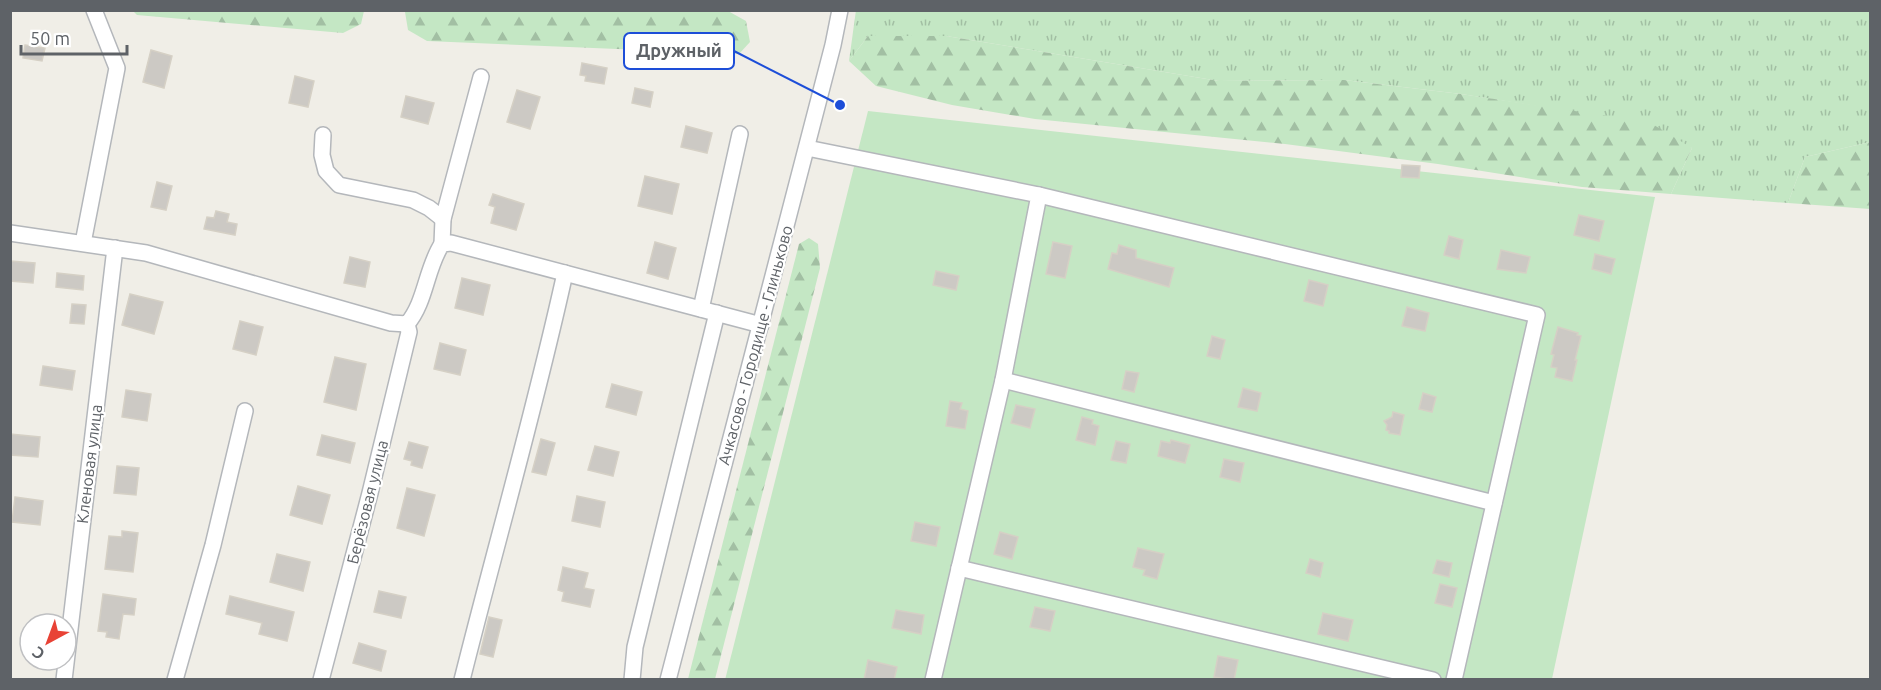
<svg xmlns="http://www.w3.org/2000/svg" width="1881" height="690" viewBox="0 0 1881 690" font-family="Ubuntu,sans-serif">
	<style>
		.grass { fill: url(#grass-tufts) }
		.forest { fill: url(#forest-firs) }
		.garden { fill: #c4e7c4 }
		.building { fill: #ccc9c4; stroke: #d5d0c5; stroke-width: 1.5 }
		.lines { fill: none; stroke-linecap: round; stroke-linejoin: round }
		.minor-casing { stroke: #b4b7bb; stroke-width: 18 }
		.minor { stroke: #fff; stroke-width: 15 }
		.labels { text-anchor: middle; stroke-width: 4.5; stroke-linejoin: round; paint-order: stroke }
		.street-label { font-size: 16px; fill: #5e6267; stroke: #fff }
		.leader { fill: none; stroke: #1d4ed8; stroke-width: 2 }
		.callout-dot { fill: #1d4ed8; stroke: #fff; stroke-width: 2 }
		.callout { fill: #fff; stroke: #1d4ed8; stroke-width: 2 }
		.callout-label { font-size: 18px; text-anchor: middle; font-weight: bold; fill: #5e6267 }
	</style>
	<defs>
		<pattern id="grass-tufts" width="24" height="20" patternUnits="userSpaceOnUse" patternTransform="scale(1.5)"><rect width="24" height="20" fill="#c4e7c4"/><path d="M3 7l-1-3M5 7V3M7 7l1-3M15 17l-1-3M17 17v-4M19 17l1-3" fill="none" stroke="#a2bfa3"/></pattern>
		<pattern id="forest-firs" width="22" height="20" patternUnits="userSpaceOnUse" patternTransform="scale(1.5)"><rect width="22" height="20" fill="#c4e7c4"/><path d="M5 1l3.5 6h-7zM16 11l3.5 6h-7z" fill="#a2bfa3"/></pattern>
	</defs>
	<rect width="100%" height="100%" fill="#f0eee7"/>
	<path class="grass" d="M856 10 1870 11V142L1805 157 1788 203 1671 194 1692 148 1549 108 1461 94 1344 80 1219 81 946 36H868L849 61Z"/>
	<g class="forest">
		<path d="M133 11 364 10V11L361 24 343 33 137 15Z"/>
		<path d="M407 11H728L746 21 750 42 739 54 427 41 408 30 405 12Z"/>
		<path d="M868 36H946L1219 81 1344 80 1461 94 1649 122 1692 148 1671 194 1582 187 1438 164 1285 144 1035 119 952 105 876 86 849 61Z"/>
		<path d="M1870 142V209L1788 203 1805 157Z"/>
		<path d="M809 238 818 244 820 268 715 679H688L799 244Z"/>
	</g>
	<path class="garden" d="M868 111 1655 197 1552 679 725 680Z"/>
	<g class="building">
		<path d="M25 45 45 48 42 61 23 58Z"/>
		<path d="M151 50 172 56 164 88 143 82Z"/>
		<path d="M582 63 607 68 604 84 585 81 586 76 580 75Z"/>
		<path d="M295 76 314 81 308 107 289 103Z"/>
		<path d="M635 88 653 92 650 107 632 103Z"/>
		<path d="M517 90 540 97 530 129 507 122Z"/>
		<path d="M406 96 434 103 428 124 401 117Z"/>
		<path d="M686 126 712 133 707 153 681 147Z"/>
		<path d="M1402 165 1420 166 1419 178 1401 177Z"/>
		<path d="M645 176 679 184 672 214 638 206Z"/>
		<path d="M157 182 172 186 166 210 151 207Z"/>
		<path d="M493 194 524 204 516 230 491 223 495 207 489 205Z"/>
		<path d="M216 211 229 214 227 222 237 224 235 235 204 229 207 217 214 218Z"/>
		<path d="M1579 215 1604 221 1599 241 1574 235Z"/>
		<path d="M1449 236 1463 240 1459 259 1444 255Z"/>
		<path d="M655 242 676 248 668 279 647 273Z"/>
		<path d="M1053 242 1072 246 1065 278 1046 274Z"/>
		<path d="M1119 245 1136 250V258L1174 268 1169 287 1108 269 1112 253 1117 254Z"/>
		<path d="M1501 250 1530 257 1526 273 1497 269Z"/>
		<path d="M1595 254 1615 259 1611 274 1592 269Z"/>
		<path d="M350 257 370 262 365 287 344 283Z"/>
		<path d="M10 261 35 263 33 283 10 281Z"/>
		<path d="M936 271 959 276 956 290 933 285Z"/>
		<path d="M57 273 84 276 83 290 56 287Z"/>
		<path d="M462 278 490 285 483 315 455 308Z"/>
		<path d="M1309 280 1328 285 1323 306 1304 301Z"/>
		<path d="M130 294 163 302 154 334 122 325Z"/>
		<path d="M72 304 86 305 84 324 70 323Z"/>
		<path d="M1407 307 1429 313 1425 331 1402 326Z"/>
		<path d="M240 321 263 327 256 355 233 349Z"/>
		<path d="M1558 327 1578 333 1577 335 1581 336 1575 360H1577L1572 381 1555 377 1557 368 1551 367 1554 355 1551 354Z"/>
		<path d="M1212 336 1225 340 1220 359 1207 356Z"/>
		<path d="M440 343 466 350 460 375 434 369Z"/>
		<path d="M335 357 366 364 356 410 324 402Z"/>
		<path d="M43 366 75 371 72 390 40 385Z"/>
		<path d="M1126 371 1139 373 1134 392 1122 389Z"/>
		<path d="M612 384 642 392 636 415 606 407Z"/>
		<path d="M1243 388 1261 393 1257 411 1238 407Z"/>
		<path d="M126 390 151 394 147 421 122 417Z"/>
		<path d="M1423 393 1436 397 1432 412 1419 409Z"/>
		<path d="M950 401 962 403 960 409 968 411 965 429 946 426Z"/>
		<path d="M1016 405 1035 409 1030 428 1011 423Z"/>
		<path d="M1393 412 1404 415 1400 435 1389 433V431L1386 430 1387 425 1384 421 1392 417Z"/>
		<path d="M1082 417 1093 420 1092 424 1099 426 1095 445 1076 440Z"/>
		<path d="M10 434 40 437 38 457 10 455Z"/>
		<path d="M322 435 355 443 350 463 317 455Z"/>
		<path d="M541 439 555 443 546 475 532 472Z"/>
		<path d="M1171 440 1190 445 1185 463 1158 456 1161 441 1170 443Z"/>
		<path d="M1116 441 1130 444 1126 463 1111 460Z"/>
		<path d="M409 442 428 447 422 468 411 465 412 461 404 459Z"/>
		<path d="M595 446 619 452 613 476 588 470Z"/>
		<path d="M1224 459 1244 463 1240 482 1220 477Z"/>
		<path d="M117 466 139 468 136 495 114 493Z"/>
		<path d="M298 486 330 495 322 524 290 515Z"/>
		<path d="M407 488 435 495 424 536 397 528Z"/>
		<path d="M577 496 605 502 600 527 572 521Z"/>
		<path d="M15 497 43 501 40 525 12 522Z"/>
		<path d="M915 522 940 527 936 546 911 541Z"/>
		<path d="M122 531 138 533 133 572 105 569 109 536 122 537Z"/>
		<path d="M1000 532 1018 537 1012 559 994 554Z"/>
		<path d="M1138 548 1164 554 1157 579 1143 575 1145 570 1133 567Z"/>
		<path d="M277 554 310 562 303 591 270 582Z"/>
		<path d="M1310 559 1323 563 1320 577 1306 573Z"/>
		<path d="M1437 560 1452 563 1449 577 1433 573Z"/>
		<path d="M563 567 588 573 584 588 594 590 590 607 562 601 564 592 558 590Z"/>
		<path d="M1440 584 1457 588 1452 607 1435 603Z"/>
		<path d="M379 591 406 597 401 618 374 612Z"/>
		<path d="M103 594 136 599 134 615 123 614 119 639 106 637 107 632 98 631Z"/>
		<path d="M230 596 294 612 287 641 259 634 262 623 226 614Z"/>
		<path d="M1035 607 1055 611 1050 631 1030 627Z"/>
		<path d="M896 610 924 615 921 634 892 628Z"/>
		<path d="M1323 613 1353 620 1348 641 1318 634Z"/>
		<path d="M489 617 502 620 493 657 480 654Z"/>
		<path d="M359 643 386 651 381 671 353 663Z"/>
		<path d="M1218 656 1238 660 1234 680 1214 677Z"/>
		<path d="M868 660 897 667 894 680H864Z"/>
	</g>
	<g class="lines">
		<defs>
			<g id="minor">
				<path d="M323 135 322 155 326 171 339 185 413 200 429 208 443 219"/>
				<path d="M807 148 1039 195 1003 380 933 680"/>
				<path d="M1039 195 1537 315 1454 680"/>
				<path d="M10 233 146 253 391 323 407 324C426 302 426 268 442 244L451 243 761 325"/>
				<path d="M83 243 117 68 94 10"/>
				<path d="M442 244 443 219 481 77"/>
				<path d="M701 309 740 134"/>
				<path d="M1003 380 1494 503"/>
				<path d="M959 568 1433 680"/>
				<path d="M64 680 115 248"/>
				<path d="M175 680 213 545 245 411"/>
				<path d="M321 680 370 493 409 332 407 324"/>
				<path d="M462 680C496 544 535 410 565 273"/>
				<path d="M632 680 635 647 717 313"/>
				<path d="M668 680 833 45 840 10"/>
			</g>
		</defs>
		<use href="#minor" class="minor-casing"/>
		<use href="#minor" class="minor"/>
	</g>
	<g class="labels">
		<g class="street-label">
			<text transform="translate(755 345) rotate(-75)" y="6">Ачкасово - Городище - Глиньково</text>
			<text transform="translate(89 464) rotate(-83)" y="6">Кленовая улица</text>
			<text transform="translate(367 502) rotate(-76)" y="6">Берёзовая улица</text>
		</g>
	</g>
	<path class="leader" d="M840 105L734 51"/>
	<circle class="callout-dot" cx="840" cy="105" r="6"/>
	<rect class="callout" x="624" y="33" width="110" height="36" rx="6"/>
	<g class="callout-label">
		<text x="679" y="57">Дружный</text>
	</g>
	<rect width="1881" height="690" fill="none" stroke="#5e6267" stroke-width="24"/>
	<g transform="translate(48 642) rotate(221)"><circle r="28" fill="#ffffff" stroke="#bfc0c2" stroke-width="1.5"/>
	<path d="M0-4.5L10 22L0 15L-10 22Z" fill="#e84235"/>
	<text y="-9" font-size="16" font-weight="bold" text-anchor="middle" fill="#5e6267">С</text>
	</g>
	<path d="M21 45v9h106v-9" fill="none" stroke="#5e6267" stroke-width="3"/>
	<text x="30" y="45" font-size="18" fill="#5e6267" stroke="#ffffff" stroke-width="4.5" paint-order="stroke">50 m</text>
</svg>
